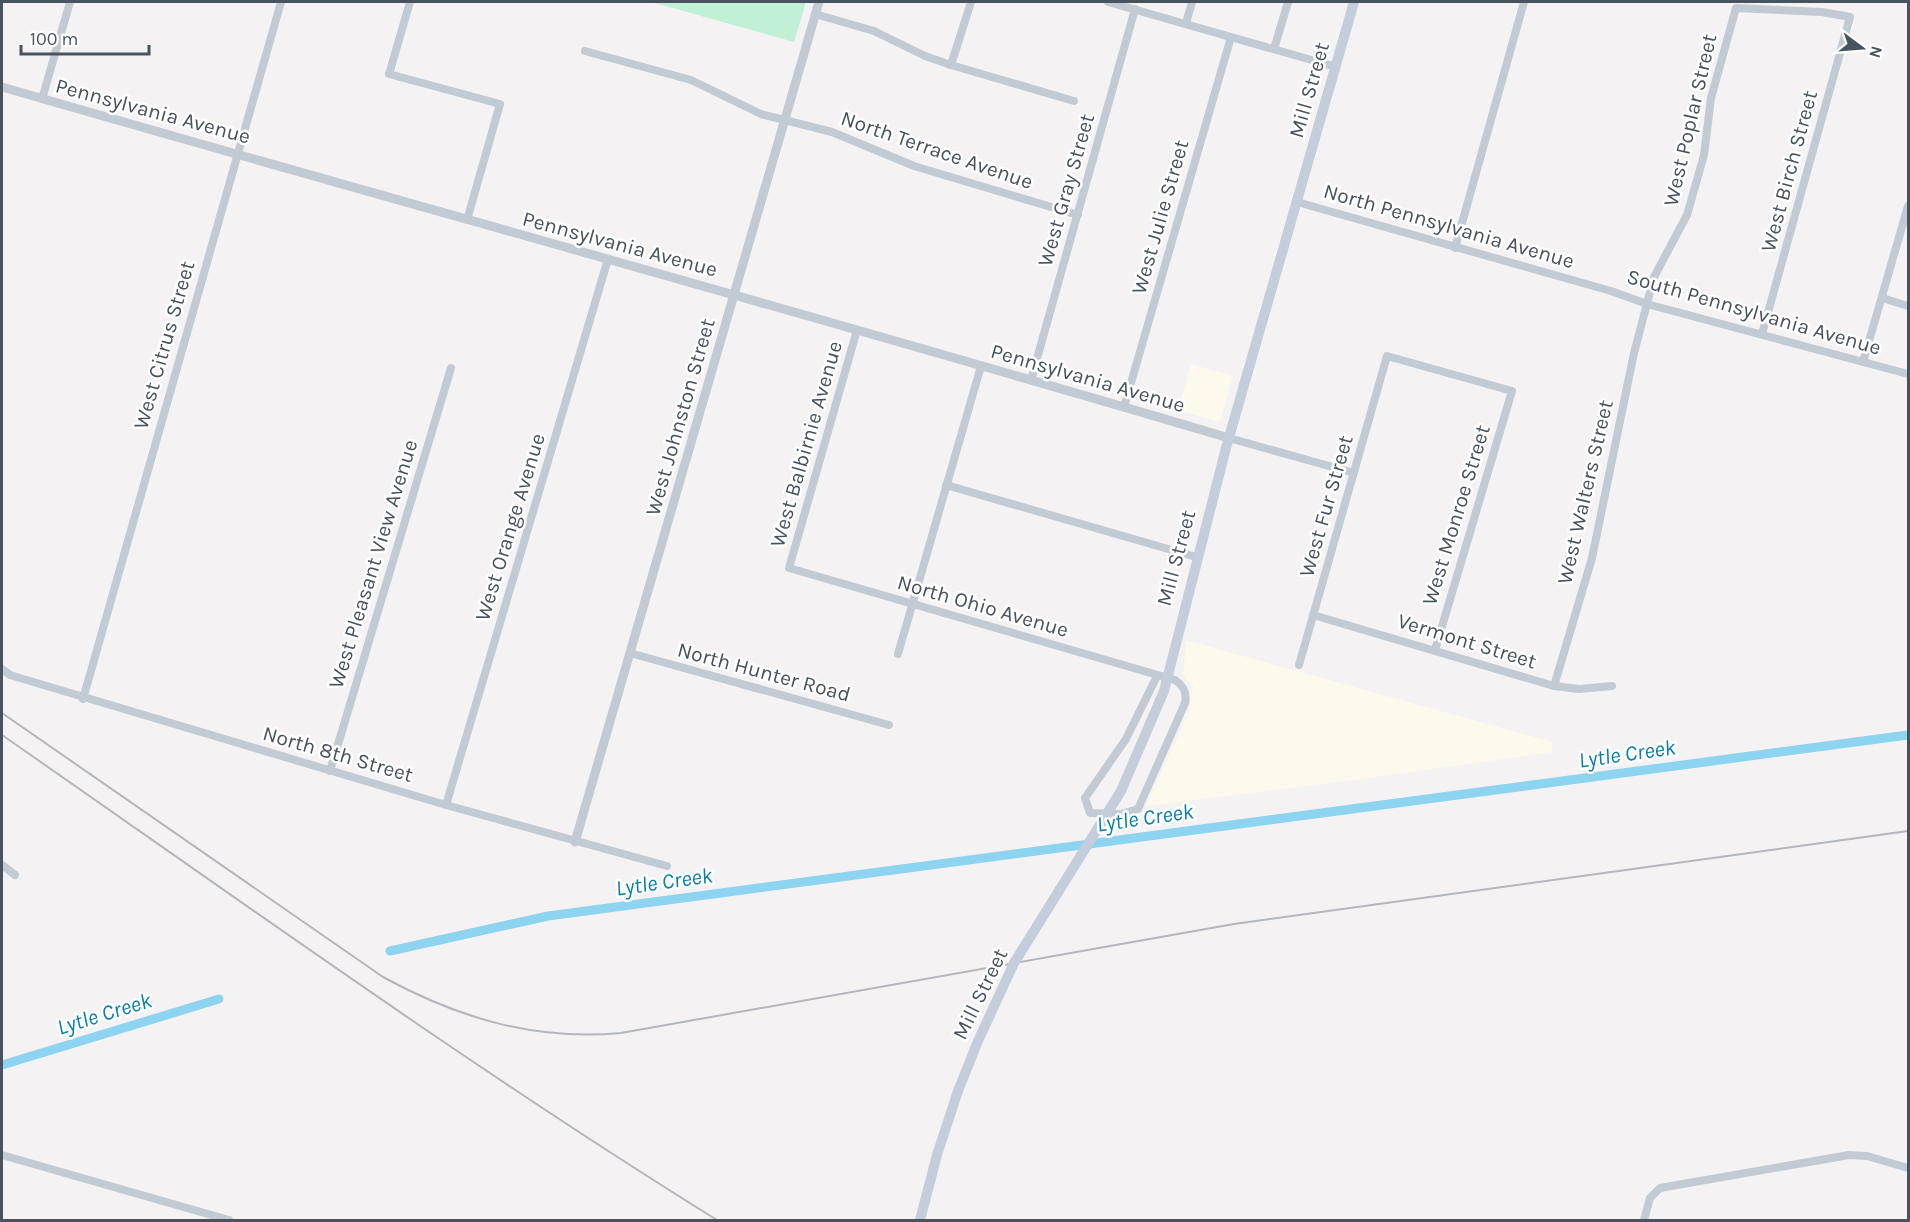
<svg xmlns="http://www.w3.org/2000/svg" width="1910" height="1222" viewBox="0 0 1910 1222" font-family="Karla,sans-serif">
	<style>
		.commercial { fill: #fdf9ed }
		.green { fill: #c0f1d7 }
		.lines { fill: none; stroke-linecap: round; stroke-linejoin: round }
		.canal { stroke: #8cd4f0; stroke-width: 9 }
		.minor { stroke: #c2cbd3; stroke-width: 8 }
		.tertiary { stroke: #c2cbd3; stroke-width: 9 }
		.secondary { stroke: #c4cddb; stroke-width: 10 }
		.rail { stroke: #b4b6bc; stroke-width: 2 }
		.secondary-bridge { stroke: #c4cddb; stroke-width: 10 }
		.labels { text-anchor: middle; stroke-width: 5; stroke-linejoin: round; paint-order: stroke }
		.street-label { font-size: 21px; fill: #495360; stroke: #fff }
		.water-label { font-size: 22px; font-style: italic; fill: #087eac; stroke: #fff }
	</style>
	<rect width="100%" height="100%" fill="#f4f2f2"/>
	<g class="commercial">
		<path d="M1191 364 1233 376 1221 419 1217 421 1178 410Z"/>
		<path d="M1186 640 1552 742V752L1347 781 1146 806 1190 709 1193 686 1183 675Z"/>
	</g>
	<path class="green" d="M651 2H806L794 42Z"/>
	<g class="lines">
		<g class="canal">
			<path d="M390 951 548 916 1908 735"/>
			<path d="M2 1065 219 999"/>
		</g>
		<g class="minor">
			<path d="M410 2 389 74 500 104 467 220"/>
			<path d="M1108 2 1336 67"/>
			<path d="M815 14 874 31 925 56 951 65 1074 101"/>
			<path d="M1186 23 1192 2"/>
			<path d="M1274 49 1288 2"/>
			<path d="M585 51 691 80 761 114 832 132 914 166 1078 215"/>
			<path d="M951 65 971 2"/>
			<path d="M42 99 70 2"/>
			<path d="M1297 202 1611 291 1647 304 1908 374"/>
			<path d="M1455 248 1524 2"/>
			<path d="M1882 298 1908 306"/>
			<path d="M857 330 789 568 1175 680C1184 686 1187 693 1185 703L1138 809 1121 814 1090 813 1085 798 1126 739 1157 676"/>
			<path d="M1863 362 1908 206"/>
			<path d="M1031 380 1135 9"/>
			<path d="M1124 407 1231 37"/>
			<path d="M1229 438 1354 473"/>
			<path d="M946 485 1196 557"/>
			<path d="M1313 615 1554 686 1579 689 1612 686"/>
			<path d="M630 653 889 725"/>
			<path d="M898 654 981 366"/>
			<path d="M1299 665 1387 356 1512 391 1435 650"/>
			<path d="M2 669 10 675 446 805 667 866"/>
			<path d="M1554 686 1592 558 1634 353 1654 277 1687 215 1704 155 1711 98 1736 8 1822 12 1850 17 1762 334"/>
			<path d="M83 699 281 2"/>
			<path d="M330 771 451 368"/>
			<path d="M446 805 608 259"/>
			<path d="M2 865 15 875"/>
			<path d="M2 1155 229 1220"/>
			<path d="M1644 1220 1650 1198 1660 1188 1849 1155 1867 1156 1908 1168"/>
		</g>
		<g class="tertiary">
			<path d="M2 87C411 205 821 317 1229 438"/>
			<path d="M575 842 819 2"/>
		</g>
		<g class="secondary">
			<path d="M1121 791 1164 691 1226 448 1354 2"/>
			<path d="M920 1220 937 1155 958 1091"/>
		</g>
		<g class="rail">
			<path d="M2 713 383 977C458 1018 535 1041 621 1033L1234 924 1908 831"/>
			<path d="M2 735C238 899 472 1068 717 1220"/>
		</g>
		<path class="secondary-bridge" d="M958 1091 978 1041 1014 963 1121 791"/>
	</g>
	<g class="labels">
		<g class="street-label">
			<text transform="translate(1309 90) rotate(-74)" y="7">Mill Street</text>
			<text transform="translate(153 111) rotate(15)" y="7">Pennsylvania Avenue</text>
			<text transform="translate(1690 120) rotate(-77)" y="7">West Poplar Street</text>
			<text transform="translate(937 150) rotate(19)" y="7">North Terrace Avenue</text>
			<text transform="translate(1789 171) rotate(-75)" y="7">West Birch Street</text>
			<text transform="translate(1066 190) rotate(-74)" y="7">West Gray Street</text>
			<text transform="translate(1160 217) rotate(-74)" y="7">West Julie Street</text>
			<text transform="translate(1449 226) rotate(16)" y="7">North Pennsylvania Avenue</text>
			<text transform="translate(620 244) rotate(15)" y="7">Pennsylvania Avenue</text>
			<text transform="translate(1754 312) rotate(16)" y="7">South Pennsylvania Avenue</text>
			<text transform="translate(164 345) rotate(-74)" y="7">West Citrus Street</text>
			<text transform="translate(1088 378) rotate(16)" y="7">Pennsylvania Avenue</text>
			<text transform="translate(680 417) rotate(-74)" y="7">West Johnston Street</text>
			<text transform="translate(806 444) rotate(-74)" y="7">West Balbirnie Avenue</text>
			<text transform="translate(1585 492) rotate(-77)" y="7">West Walters Street</text>
			<text transform="translate(1326 506) rotate(-74)" y="7">West Fur Street</text>
			<text transform="translate(1456 515) rotate(-73)" y="7">West Monroe Street</text>
			<text transform="translate(510 527) rotate(-73)" y="7">West Orange Avenue</text>
			<text transform="translate(1176 558) rotate(-75)" y="7">Mill Street</text>
			<text transform="translate(373 564) rotate(-73)" y="7">West Pleasant View Avenue</text>
			<text transform="translate(983 606) rotate(16)" y="7">North Ohio Avenue</text>
			<text transform="translate(1467 641) rotate(17)" y="7">Vermont Street</text>
			<text transform="translate(764 672) rotate(15)" y="7">North Hunter Road</text>
			<text transform="translate(338 754) rotate(16)" y="7">North 8th Street</text>
			<text transform="translate(980 994) rotate(-64)" y="7">Mill Street</text>
		</g>
		<g class="water-label">
			<text transform="translate(1627 753) rotate(-8)" y="8">Lytle Creek</text>
			<text transform="translate(1145 817) rotate(-8)" y="8">Lytle Creek</text>
			<text transform="translate(664 881) rotate(-8)" y="8">Lytle Creek</text>
			<text transform="translate(104 1013) rotate(-17)" y="8">Lytle Creek</text>
		</g>
	</g>
	<rect width="1910" height="1222" fill="none" stroke="#495360" stroke-width="6"/>
	<g transform="translate(1862 48) rotate(106)" stroke="#ffffff" stroke-width="4.5" paint-order="stroke">
	<path d="M0-4.5L10 22L0 15L-10 22Z" fill="#495360"/>
	<text y="-9" font-size="16" font-weight="bold" text-anchor="middle" fill="#495360">N</text>
	</g>
	<path d="M21 45v9h128v-9" fill="none" stroke="#495360" stroke-width="3"/>
	<text x="30" y="45" font-size="18" fill="#495360" stroke="#ffffff" stroke-width="4.5" paint-order="stroke">100 m</text>
</svg>
